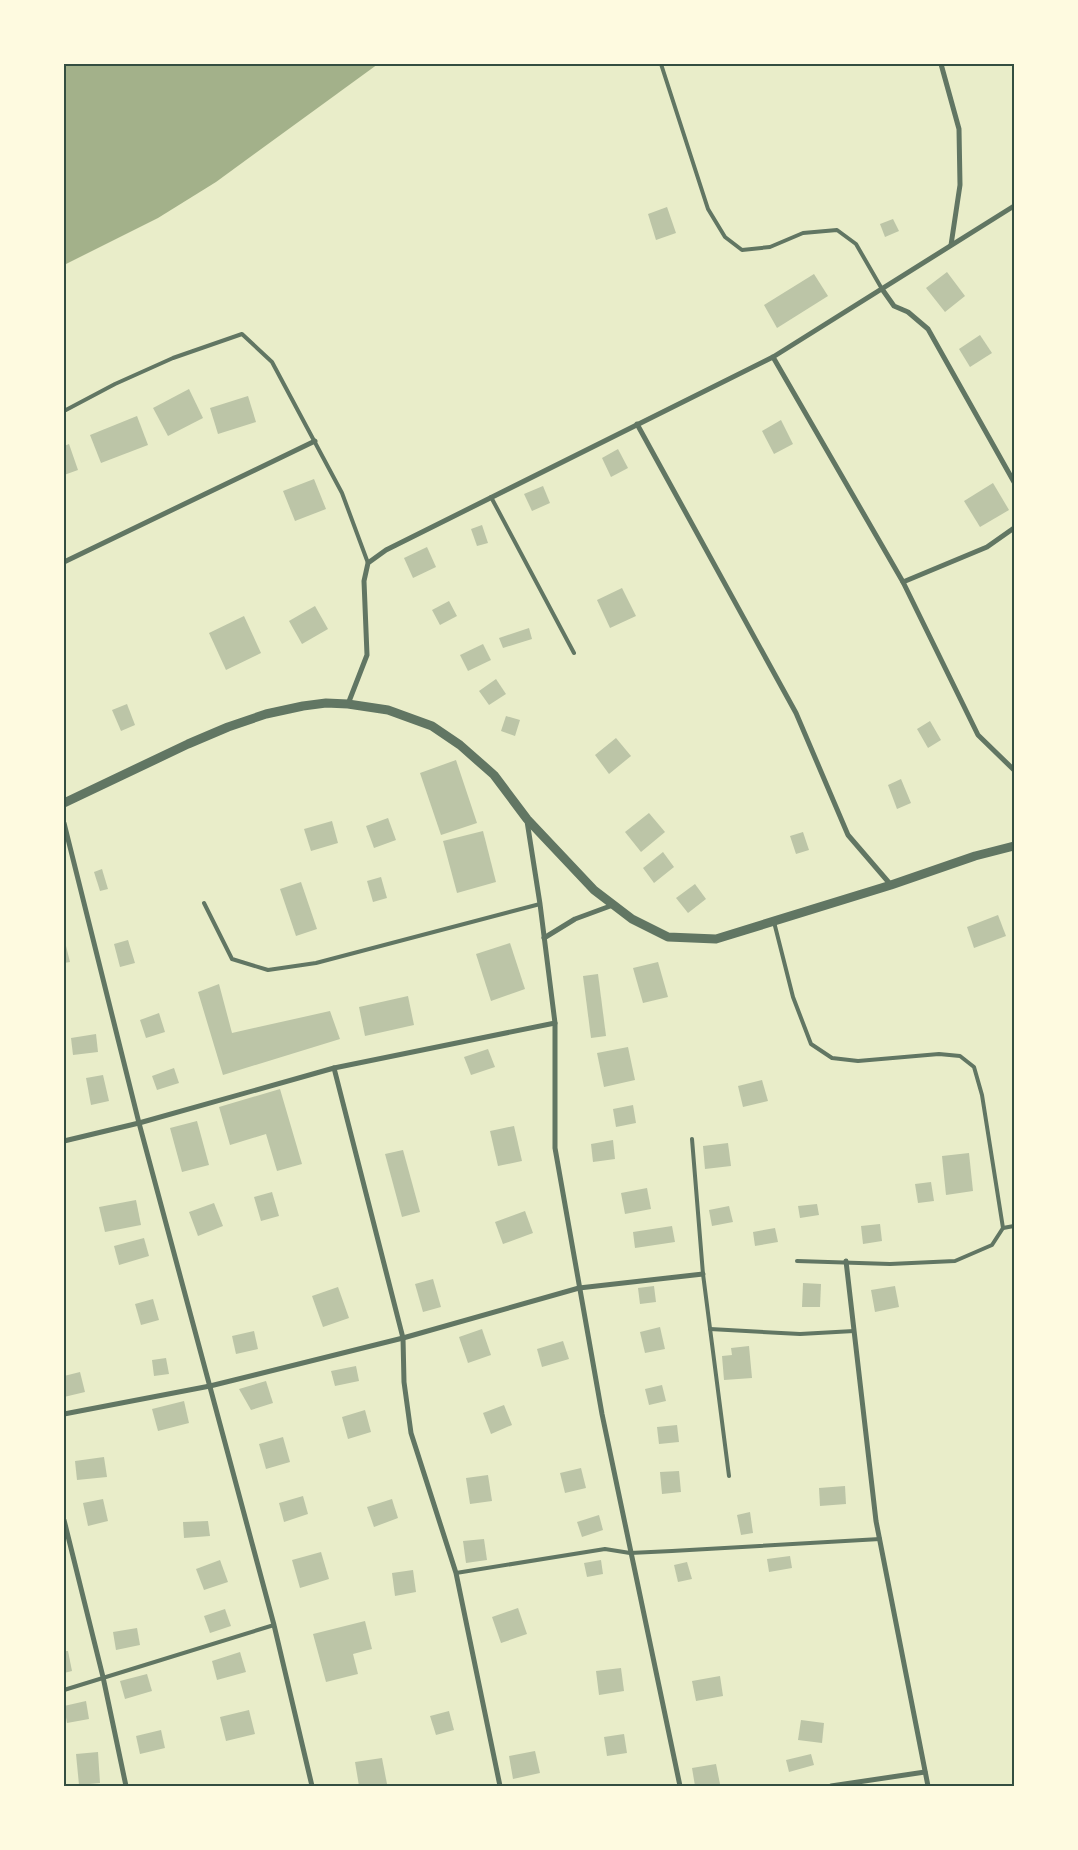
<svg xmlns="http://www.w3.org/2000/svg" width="1078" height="1850" viewBox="0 0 1078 1850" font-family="Inter,sans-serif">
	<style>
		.water { fill: #a3b18a }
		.building { fill: #bcc5a7 }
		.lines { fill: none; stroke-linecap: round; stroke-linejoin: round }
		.service { stroke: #617663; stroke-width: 4 }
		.minor { stroke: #617663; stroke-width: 5 }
		.tertiary { stroke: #617663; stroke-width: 9 }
		.neatline { fill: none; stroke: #344e41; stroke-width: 2 }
	</style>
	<rect width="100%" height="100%" fill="#e9edc9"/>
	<path class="water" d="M64 64H378L216 182 158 218 64 265Z"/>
	<g class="building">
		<path d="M667 207 676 233 656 240 648 214Z"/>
		<path d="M893 219 899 231 885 237 880 224Z"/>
		<path d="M947 272 965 296 945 312 926 288Z"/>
		<path d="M814 274 828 296 777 328 764 305Z"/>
		<path d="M980 335 992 353 970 367 959 349Z"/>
		<path d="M189 389 203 418 168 436 153 408Z"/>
		<path d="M248 396 256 422 218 434 210 408Z"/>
		<path d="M137 416 148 445 101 463 90 435Z"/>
		<path d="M781 420 793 444 774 454 762 431Z"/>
		<path d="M69 444 78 470 64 475V446Z"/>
		<path d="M618 449 628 468 611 477 602 458Z"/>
		<path d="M314 479 326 509 295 521 283 491Z"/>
		<path d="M993 483 1009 510 980 527 964 501Z"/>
		<path d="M543 486 550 503 532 511 524 494Z"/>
		<path d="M482 525 488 543 477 546 471 529Z"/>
		<path d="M427 547 436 567 413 578 404 558Z"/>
		<path d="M622 588 636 616 610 628 597 600Z"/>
		<path d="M449 601 457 616 440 625 432 610Z"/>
		<path d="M315 606 328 629 302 644 289 621Z"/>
		<path d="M244 616 261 653 226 670 209 633Z"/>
		<path d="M529 628 532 639 503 648 499 638Z"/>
		<path d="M483 644 491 660 468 671 460 655Z"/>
		<path d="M496 679 506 694 489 705 479 691Z"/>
		<path d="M127 704 135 725 121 731 112 710Z"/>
		<path d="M506 716 520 720 515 736 501 731Z"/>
		<path d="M930 721 941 740 928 748 917 729Z"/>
		<path d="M616 738 631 756 609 774 595 755Z"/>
		<path d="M456 760 477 823 441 835 420 773Z"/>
		<path d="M901 779 911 803 897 809 888 785Z"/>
		<path d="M649 813 665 832 641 852 625 832Z"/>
		<path d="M388 818 396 840 374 848 366 826Z"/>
		<path d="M332 821 338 843 311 851 304 829Z"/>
		<path d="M483 831 496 882 457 893 443 841Z"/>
		<path d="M803 832 809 850 796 854 790 836Z"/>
		<path d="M663 852 674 867 654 883 643 868Z"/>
		<path d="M102 869 108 889 100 891 94 872Z"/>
		<path d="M381 877 387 898 373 902 367 881Z"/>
		<path d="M301 882 317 929 296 936 280 889Z"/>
		<path d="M695 884 706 899 688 913 676 898Z"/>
		<path d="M998 915 1006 936 974 948 967 927Z"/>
		<path d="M128 940 135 963 120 967 114 944Z"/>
		<path d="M510 943 525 989 491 1001 476 954Z"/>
		<path d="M64 946H66L70 962 64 963Z"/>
		<path d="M658 962 668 997 643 1003 633 968Z"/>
		<path d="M598 974 606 1036 591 1038 583 976Z"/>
		<path d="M219 984 232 1033 330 1011 340 1039 223 1075 198 992Z"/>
		<path d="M408 996 414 1025 365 1036 359 1007Z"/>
		<path d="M159 1013 165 1032 146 1038 140 1020Z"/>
		<path d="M96 1034 98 1052 73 1055 71 1038Z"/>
		<path d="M628 1047 635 1080 604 1087 597 1053Z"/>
		<path d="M488 1049 495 1067 471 1075 464 1057Z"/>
		<path d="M174 1068 179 1083 157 1090 152 1076Z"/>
		<path d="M103 1075 109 1101 91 1105 86 1078Z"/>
		<path d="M762 1080 768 1101 743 1107 738 1086Z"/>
		<path d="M280 1089 302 1164 277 1171 266 1134 230 1145 219 1107Z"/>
		<path d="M633 1105 636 1123 616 1127 613 1109Z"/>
		<path d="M197 1121 209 1165 182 1172 170 1128Z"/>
		<path d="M514 1126 522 1161 498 1166 490 1131Z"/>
		<path d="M613 1140 615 1159 593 1162 591 1144Z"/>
		<path d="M728 1143 731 1166 705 1169 703 1146Z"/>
		<path d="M403 1150 420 1212 402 1217 385 1154Z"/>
		<path d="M969 1153 973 1191 946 1195 942 1156Z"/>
		<path d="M931 1182 934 1201 918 1203 915 1184Z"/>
		<path d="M647 1188 651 1209 625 1214 621 1193Z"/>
		<path d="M272 1192 279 1216 261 1221 254 1197Z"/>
		<path d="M136 1200 141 1225 105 1232 99 1207Z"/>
		<path d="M214 1203 223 1226 198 1236 189 1212Z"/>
		<path d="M817 1204 819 1215 800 1218 798 1206Z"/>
		<path d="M729 1206 733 1222 712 1226 709 1210Z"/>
		<path d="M525 1211 533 1233 503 1244 495 1222Z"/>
		<path d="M880 1224 882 1241 863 1244 861 1226Z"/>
		<path d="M672 1226 675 1242 635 1248 633 1232Z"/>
		<path d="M775 1228 778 1242 755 1246 753 1232Z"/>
		<path d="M144 1238 149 1256 119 1265 114 1246Z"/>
		<path d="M433 1279 441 1307 423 1312 415 1284Z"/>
		<path d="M803 1283 821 1284 820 1307H802Z"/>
		<path d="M654 1286 656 1302 640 1304 638 1288Z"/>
		<path d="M895 1286 899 1307 875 1312 871 1290Z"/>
		<path d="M338 1287 349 1318 323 1327 312 1296Z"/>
		<path d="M153 1299 159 1320 141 1325 135 1304Z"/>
		<path d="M660 1327 665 1349 645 1353 640 1332Z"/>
		<path d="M482 1329 491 1355 468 1363 459 1337Z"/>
		<path d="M254 1331 258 1349 236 1354 232 1336Z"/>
		<path d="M563 1341 569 1359 542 1367 537 1349Z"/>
		<path d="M749 1346 752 1378 724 1380 722 1356 732 1355 731 1348Z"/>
		<path d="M166 1358 169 1374 154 1376 152 1360Z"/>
		<path d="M356 1366 359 1381 335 1386 331 1371Z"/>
		<path d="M80 1372 85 1392 64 1397V1376Z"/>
		<path d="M266 1381 273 1403 251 1410 239 1389Z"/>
		<path d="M662 1385 666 1401 649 1405 645 1389Z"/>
		<path d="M184 1401 189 1423 158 1431 152 1409Z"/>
		<path d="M504 1405 512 1425 491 1434 483 1413Z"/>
		<path d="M365 1410 371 1432 348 1439 342 1417Z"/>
		<path d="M677 1425 679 1442 659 1444 657 1427Z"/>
		<path d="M283 1437 290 1462 266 1469 259 1444Z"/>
		<path d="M104 1457 107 1477 77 1480 75 1461Z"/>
		<path d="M581 1468 586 1488 565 1493 560 1473Z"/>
		<path d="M679 1471 681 1492 662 1494 660 1472Z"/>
		<path d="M488 1475 492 1501 470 1504 466 1478Z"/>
		<path d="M845 1486 846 1504 820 1506 819 1488Z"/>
		<path d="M303 1496 308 1514 284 1522 279 1503Z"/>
		<path d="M103 1499 108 1521 88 1526 83 1503Z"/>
		<path d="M392 1499 398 1518 374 1527 367 1507Z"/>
		<path d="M750 1512 753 1533 741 1535 737 1515Z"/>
		<path d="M599 1515 603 1530 582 1537 577 1522Z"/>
		<path d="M208 1521 210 1536 184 1538 183 1522Z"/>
		<path d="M484 1539 487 1560 466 1563 463 1541Z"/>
		<path d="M321 1552 329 1579 300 1588 292 1560Z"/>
		<path d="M790 1556 792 1568 769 1572 767 1559Z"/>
		<path d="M220 1560 228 1582 204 1590 196 1569Z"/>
		<path d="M601 1560 603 1574 587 1577 584 1563Z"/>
		<path d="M687 1562 692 1579 678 1582 674 1565Z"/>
		<path d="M413 1570 416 1592 395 1596 392 1573Z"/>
		<path d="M518 1608 527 1634 501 1643 492 1617Z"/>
		<path d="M225 1609 231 1626 210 1633 204 1616Z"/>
		<path d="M365 1621 372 1649 353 1654 358 1674 326 1682 313 1634Z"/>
		<path d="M137 1628 140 1645 116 1650 113 1632Z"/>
		<path d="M64 1651H68L72 1671 64 1673Z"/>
		<path d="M240 1652 246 1672 217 1680 212 1661Z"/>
		<path d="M621 1668 624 1691 599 1695 596 1671Z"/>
		<path d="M147 1674 152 1691 125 1699 120 1681Z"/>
		<path d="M720 1676 723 1696 696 1701 692 1681Z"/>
		<path d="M86 1701 89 1719 67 1723 64 1706Z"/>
		<path d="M249 1710 255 1734 226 1741 220 1717Z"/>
		<path d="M449 1711 454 1730 436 1735 430 1716Z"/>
		<path d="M801 1720 824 1723 822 1743 798 1740Z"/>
		<path d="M161 1730 165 1748 140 1754 136 1736Z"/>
		<path d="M624 1734 627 1753 607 1756 604 1737Z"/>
		<path d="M535 1751 540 1773 513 1779 509 1756Z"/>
		<path d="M98 1752 100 1783 79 1785 76 1754Z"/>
		<path d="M811 1754 814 1765 789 1772 786 1760Z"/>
		<path d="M382 1758 387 1784 359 1786 355 1762Z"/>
		<path d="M716 1764 720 1784 695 1786 692 1768Z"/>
	</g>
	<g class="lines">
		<g class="service">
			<path d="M661 64 708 209 725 237 742 250 770 247 803 233 837 230 856 244 882 289"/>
			<path d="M64 411 115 384 173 358 242 334 272 362 342 493 368 563"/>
			<path d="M491 497 574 653"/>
			<path d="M204 903 232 959 268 970 316 963 540 904"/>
			<path d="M774 922 793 997 811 1044 832 1058 858 1061 939 1054 960 1056 974 1067 982 1095 1003 1228"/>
			<path d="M692 1139 703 1274 729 1476"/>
			<path d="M797 1261 890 1264 955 1261 992 1245 1003 1228 1014 1226"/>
			<path d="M710 1329 800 1334 854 1331"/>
			<path d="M456 1573 605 1549 630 1553 672 1551 880 1539"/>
			<path d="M64 1690 274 1625"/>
		</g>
		<g class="minor">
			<path d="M941 64 959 129 960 185 951 245"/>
			<path d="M882 289 894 306 908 312 928 329 1014 482"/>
			<path d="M773 357 903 582 978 735 1014 770"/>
			<path d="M637 424 796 713 848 835 891 885"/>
			<path d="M64 562 315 441"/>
			<path d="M903 582 987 547 1014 528"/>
			<path d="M348 704 367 655 364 581 368 563 386 550 773 357 1014 206"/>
			<path d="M527 821 540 904 555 1023V1148L602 1414 680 1786"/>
			<path d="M64 823 139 1123 274 1625 312 1786"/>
			<path d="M544 938 575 919 613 905"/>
			<path d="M334 1068 403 1338 404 1382 411 1433 456 1573 500 1786"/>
			<path d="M64 1141 139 1123 334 1068 555 1023"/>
			<path d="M846 1261 876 1521 928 1786"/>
			<path d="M64 1414 210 1386 403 1338 579 1288 703 1274"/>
			<path d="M64 1520 103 1677 126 1786"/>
			<path d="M831 1786 925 1772"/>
		</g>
		<path class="tertiary" d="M64 803 188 744 228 727 266 714 303 706 326 703 348 704 388 710 432 726 460 745 494 775 527 819 594 890 632 919 668 937 716 939 891 885 975 856 1014 846"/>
	</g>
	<rect width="1078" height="1850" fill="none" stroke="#fefae0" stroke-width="130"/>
	<rect x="65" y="65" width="948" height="1720" class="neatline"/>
</svg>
